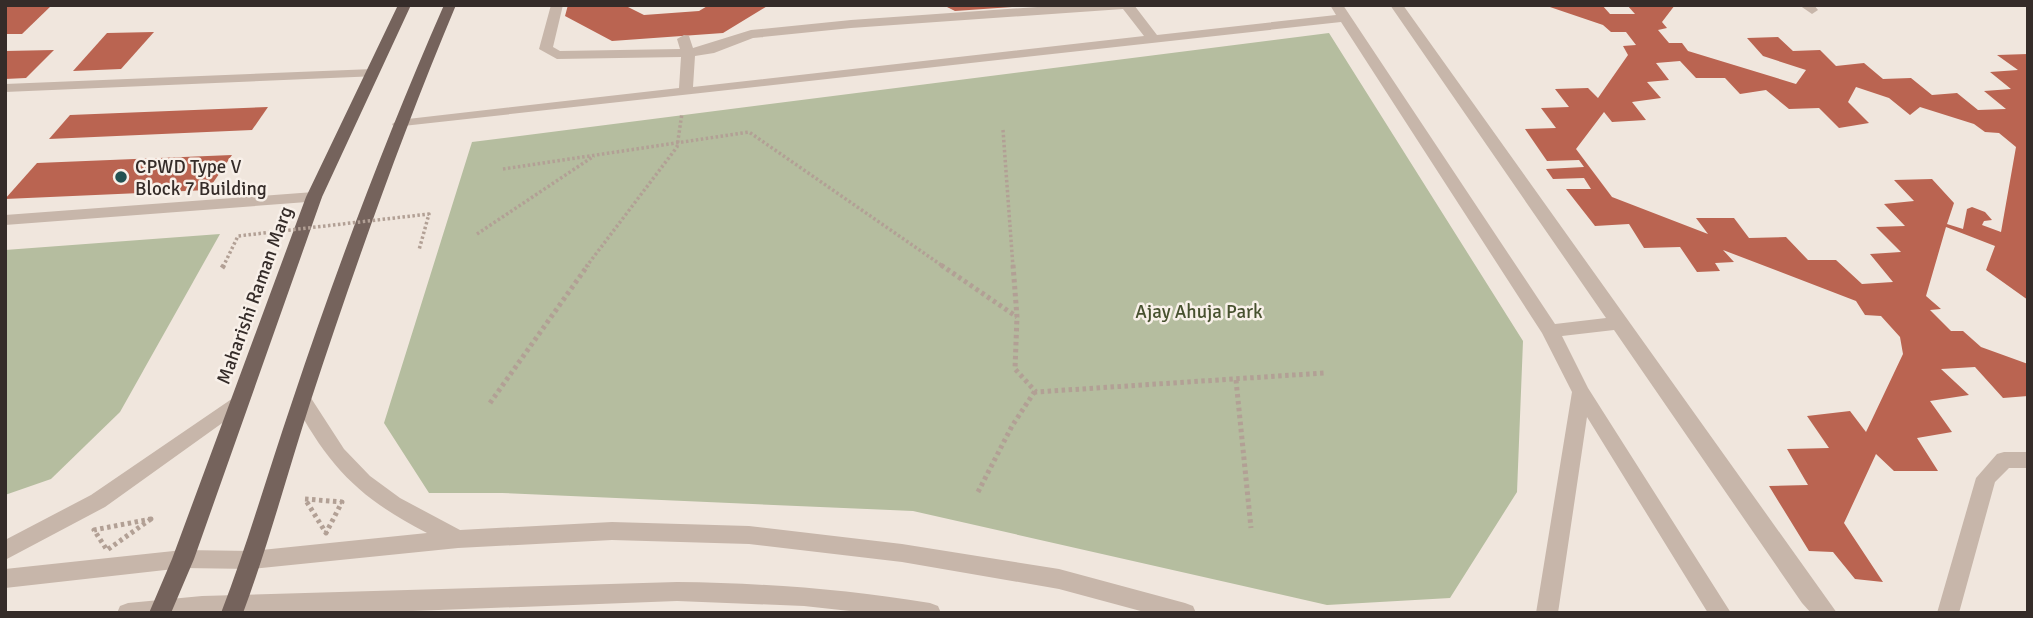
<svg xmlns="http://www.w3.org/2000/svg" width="2033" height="618" viewBox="0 0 2033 618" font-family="Signika,sans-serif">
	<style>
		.green { fill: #b5bd9f }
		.building { fill: #ba6451; fill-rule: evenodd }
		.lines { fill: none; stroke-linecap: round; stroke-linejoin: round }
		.path-far1 { stroke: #b2a095; stroke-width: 3.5; stroke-dasharray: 2.5 2.5; stroke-linecap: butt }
		.path { stroke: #b2a095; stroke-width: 5; stroke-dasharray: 3.5 3.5; stroke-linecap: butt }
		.minor { fill: #c7b6aa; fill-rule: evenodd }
		.major { fill: #75635c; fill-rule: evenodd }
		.path-bridge-far1 { stroke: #b2a095; stroke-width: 3.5; stroke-dasharray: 2.5 2.5; stroke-linecap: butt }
		.path-bridge { stroke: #b2a095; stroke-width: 5; stroke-dasharray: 3.5 3.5; stroke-linecap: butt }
		.poi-dot { fill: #235252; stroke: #f8f0e9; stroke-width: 2.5 }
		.labels { text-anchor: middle; stroke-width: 5; stroke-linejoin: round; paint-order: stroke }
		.poi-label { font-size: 19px; fill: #352c29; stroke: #f8f0e9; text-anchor: start }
		.street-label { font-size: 19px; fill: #352c29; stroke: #f8f0e9 }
		.park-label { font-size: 19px; fill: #47512f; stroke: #f8f0e9 }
	</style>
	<rect width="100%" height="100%" fill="#f0e6dd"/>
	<g class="green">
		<path d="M1329 33 1523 341 1517 492 1450 598 1327 605 913 511 502 493H429L384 423 472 142Z"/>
		<path d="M220 234 120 412 51 479 5 495V250Z"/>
	</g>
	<g class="building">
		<path d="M9 5H52L22 34H5V9Z"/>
		<path d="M568 5H624L644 15 699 11 709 5H769L723 33 612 41 565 16Z"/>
		<path d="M943 5H1012V7L955 11Z"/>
		<path d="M1544 5H1602L1610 14H1635L1627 5H1675L1662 22 1667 28 1658 30 1669 43H1682L1688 51 1796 84 1806 70 1763 56 1747 38 1778 37 1793 51 1820 50 1836 66 1864 63 1883 79 1911 78 1932 95 1957 93 1978 110 2006 109 1984 91 2011 89 1990 72 2018 70 1997 55 2028 54V300L1986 270 1995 246 1946 227 1926 296 1941 309 1930 310 1951 331H1963L1981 347 2028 364V396L2003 398 1975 367 1941 369 1969 395 1930 401 1952 432 1917 438 1938 471H1894L1876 454 1844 523 1883 582 1855 579 1833 552 1809 551 1769 486 1808 485 1787 449 1829 448 1807 416 1850 411 1866 432 1903 354 1900 337 1881 316 1865 315 1856 301 1723 250 1734 262 1715 263 1720 271 1697 272 1680 247 1644 248 1629 224 1595 226 1566 189H1591L1584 178 1553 179 1546 169 1584 167 1579 160 1547 161 1525 129 1556 128 1541 108 1569 107 1555 89 1588 88 1598 98 1628 55 1623 46 1636 45 1626 32H1611L1603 25ZM1680 61 1696 78H1725L1740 94 1766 90 1789 109 1819 108 1839 128 1869 123 1848 102 1856 87 1889 98 1910 115 1920 107 1974 124 1985 132 1999 133 2016 147 2001 232 1982 225 1984 221 1992 220 1985 212 1972 207 1967 209 1963 229 1947 224 1954 203 1932 179 1894 180 1914 201 1884 204 1905 226 1876 227 1901 252 1870 254 1893 282 1862 284 1836 260H1808L1786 237 1749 238 1734 218H1696L1708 234 1612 197 1576 149 1604 112 1612 122 1646 120 1632 102 1661 98 1647 82 1669 80 1656 63Z"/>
		<path d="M154 32 121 69 73 71 107 33Z"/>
		<path d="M54 50 26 78 5 79V51Z"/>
		<path d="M268 107 252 130 49 139 70 115Z"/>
		<path d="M232 155 208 190 5 199 37 163Z"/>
	</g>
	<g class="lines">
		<g class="path-far1">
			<path d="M1003 130 1013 267"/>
			<path d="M503 169 749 132 944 267"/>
			<path d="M477 234 594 156"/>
			<path d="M586 267 677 147 682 113"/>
		</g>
		<g class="path">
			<path d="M941 265 1017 317"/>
			<path d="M1013 265 1017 317 1015 369 1036 392 1324 373"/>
			<path d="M1236 380 1251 528"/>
			<path d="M490 403 588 265"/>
			<path d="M978 492 1012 426 1035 391"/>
			<path d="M305 499 342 502 326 533Z"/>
			<path d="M151 519 107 550 94 530Z"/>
		</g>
		<g class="minor">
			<path d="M551 5H563L553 47 560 51 680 49 677 39 684 35 689 36 693 48 751 30 851 20 1066 5H1134L1157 35 1336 15 1330 5H1343L1555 324 1606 318 1390 5H1403L1837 613H1811L1802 603 1614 330 1562 336 1588 388 1731 613H1708L1587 417 1558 613H1536L1572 392 1542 333 1341 22 394 127 392 124 399 120 679 88 681 57 557 59 539 49ZM1123 9 1144 36 693 87 695 56 714 53 753 38 851 28Z"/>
			<path d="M1799 5H1814L1818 10 1812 14Z"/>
			<path d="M373 69 378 70V76L5 92V84Z"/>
			<path d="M314 192 322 197 320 201 5 225V215Z"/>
			<path d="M302 393 309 395 344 449 370 476 400 498 460 530 612 522 749 526 902 544 1059 569 1185 603 1193 606 1196 613H1148L1059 589 902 562 749 544 612 540 458 548 252 569 183 568 5 588V569L183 550 252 551 427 533C359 498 329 467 293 400L295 395Z"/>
			<path d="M239 394 246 396 248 401 246 406 105 507 5 560V540L91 495Z"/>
			<path d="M2004 452H2028V468H2009L1995 482 1959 613H1937L1976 478 1997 454Z"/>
			<path d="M677 582C763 583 846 589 930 603L938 606 941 613H868L804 606 677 601 387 612 117 613 120 606 128 603 202 596Z"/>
		</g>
		<g class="major">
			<path d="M398 5H411L322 197 194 559 171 613H149L172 559 306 197Z"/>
			<path d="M444 5H456C402 134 355 266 311 400 288 471 269 543 243 613H221C248 543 268 472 292 402 337 267 387 135 444 5Z"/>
		</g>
		<path class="path-bridge-far1" d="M223 267 238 236 429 214 419 250"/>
		<path class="path-bridge" d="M222 268 224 265"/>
	</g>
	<circle class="poi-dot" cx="121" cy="177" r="7"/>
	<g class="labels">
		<g class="poi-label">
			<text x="135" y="173">CPWD Type V<tspan x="135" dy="22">Block 7 Building</tspan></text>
		</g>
		<g class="street-label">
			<text transform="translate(254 295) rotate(-70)" y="7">Maharishi Raman Marg</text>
		</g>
		<g class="park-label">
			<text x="1199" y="318">Ajay Ahuja Park</text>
		</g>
	</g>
	<rect width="2033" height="618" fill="none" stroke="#352c29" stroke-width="14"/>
</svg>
